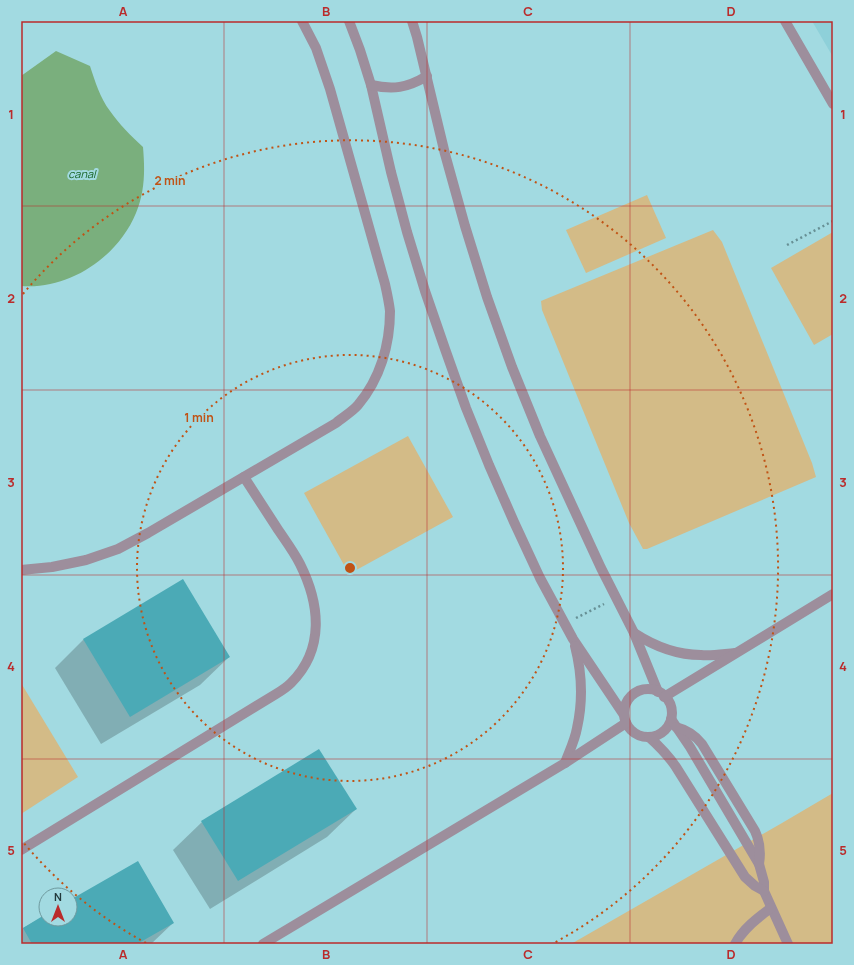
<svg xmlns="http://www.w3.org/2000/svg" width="854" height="965" viewBox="0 0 854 965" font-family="Manrope,sans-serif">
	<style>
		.built { fill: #8ed0d9 }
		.green { fill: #d3bb87 }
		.water { fill: #7aaf7d }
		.shadow { fill: #0003 }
		.building { fill: #4baab6 }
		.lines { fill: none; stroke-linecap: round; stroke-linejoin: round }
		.path { stroke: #679095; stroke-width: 2.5; stroke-dasharray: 2 3; stroke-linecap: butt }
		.minor { stroke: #9d8e9c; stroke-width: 10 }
		.grid { fill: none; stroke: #ba2b2b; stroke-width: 1; stroke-opacity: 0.55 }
		.ring { fill: none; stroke: #c05315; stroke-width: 2; stroke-dasharray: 2 4 }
		.labels { text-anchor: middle; stroke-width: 4; stroke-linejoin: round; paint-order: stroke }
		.water-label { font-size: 11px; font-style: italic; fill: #196526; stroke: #a2dae1 }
		.centre { fill: #c05315; stroke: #a2dae1; stroke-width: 2 }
		.ring-label { font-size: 12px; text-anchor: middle; font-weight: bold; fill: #c05315; stroke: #a2dae1; stroke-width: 4; stroke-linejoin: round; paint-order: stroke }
		.neatline { fill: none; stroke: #ba2b2b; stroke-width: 1.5 }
		.grid-label { font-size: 13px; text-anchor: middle; font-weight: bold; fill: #ba2b2b }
	</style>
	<rect width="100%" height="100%" fill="#a2dae1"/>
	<path class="built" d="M812 21H833V57Z"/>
	<g class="green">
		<path d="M647 195 666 238 586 273 566 230Z"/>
		<path d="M713 230 722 242 812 463 816 477 647 549H643L629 523 542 310 541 301Z"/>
		<path d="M833 232V334L814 345 771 268Z"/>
		<path d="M408 436 453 517 349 574 304 493Z"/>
		<path d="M21 683 78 777 21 814Z"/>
		<path d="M833 793V944H571L782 823Z"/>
	</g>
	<path class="water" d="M56 51 90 66C95 81 100 98 110 111 119 124 131 136 143 147 145 171 145 191 136 213 118 257 69 290 21 286V76Z"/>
	<g class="shadow">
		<path d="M182 581 229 657 200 685 101 744 55 668 83 640Z"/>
		<path d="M356 809 327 837 210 909 173 850 202 822Z"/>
		<path d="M70 901 173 923 151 944H21V930L23 928 46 915V919H70Z"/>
	</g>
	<g class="building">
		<path d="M183 579 230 657 130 717 83 639Z"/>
		<path d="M319 749 357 809 238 881 201 821Z"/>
		<path d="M138 861 174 923 137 944H32L23 928 46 914V919H70V900Z"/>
	</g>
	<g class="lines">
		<g class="path">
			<path d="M787 245 833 221"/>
			<path d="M576 618 604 604"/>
		</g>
		<g class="minor">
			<path d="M349 21 360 50 371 85 391 172 407 232 425 291 445 349 466 408 489 465 514 522 540 578 573 639 624 715"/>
			<path d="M412 21 417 37 445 154 465 226 487 297 512 367 540 436 601 568 634 633 658 692"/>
			<path d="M785 21 833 104"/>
			<path d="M371 85C393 90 407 88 427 76"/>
			<path d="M21 570 52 567 86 560 118 549 148 533 336 423C343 417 352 412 358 405 380 379 390 345 390 311 389 302 387 293 385 284L330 89 316 48 302 21"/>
			<path d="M634 633C654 646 676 655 701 655 712 656 723 654 735 653"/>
			<circle cx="648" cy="713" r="24"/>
			<path d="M664 697 833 594"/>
			<path d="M671 719 690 747 759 864 764 882V891L788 944"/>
			<path d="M676 727C688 730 695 735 702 744L755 831C760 842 761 852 759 864"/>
			<path d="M649 737C659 746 668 755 676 767L745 877 755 886 764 891"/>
			<path d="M565 763C569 752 575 740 577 728 583 701 582 673 575 646"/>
			<path d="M21 850 276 694C281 691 287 687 291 683 325 649 320 604 300 564 294 552 285 540 277 528 266 511 255 494 244 477"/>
			<path d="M263 944 565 763 626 723"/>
			<path d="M735 944C743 929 757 918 771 908"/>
		</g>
	</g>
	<path class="grid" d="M224 21V944M427 21V944M630 21V944M21 206H833M21 390H833M21 575H833M21 759H833"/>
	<g class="ring">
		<circle cx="350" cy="568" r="213"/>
		<path d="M146 943A427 427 0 0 1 23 842M23 294A427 427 0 1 1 554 943"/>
	</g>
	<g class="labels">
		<g class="water-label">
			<text x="82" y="178">canal</text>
		</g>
	</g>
	<circle cx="350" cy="568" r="6" class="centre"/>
	<g class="ring-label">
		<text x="170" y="185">2 min</text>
		<text x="199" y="422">1 min</text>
	</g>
	<rect width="854" height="965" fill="none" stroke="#a2dae1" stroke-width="44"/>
	<g transform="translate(58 907)"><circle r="19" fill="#a2dae1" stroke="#6f9a9f"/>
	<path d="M0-3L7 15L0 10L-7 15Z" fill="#ba2b2b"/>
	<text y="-6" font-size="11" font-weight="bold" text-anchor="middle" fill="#22393b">N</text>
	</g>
	<rect x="22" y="22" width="810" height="921" class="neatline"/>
	<g class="grid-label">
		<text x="123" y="16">A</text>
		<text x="326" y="16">B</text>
		<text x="528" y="16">C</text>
		<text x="731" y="16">D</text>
		<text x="11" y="119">1</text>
		<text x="843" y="119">1</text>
		<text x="11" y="303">2</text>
		<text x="843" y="303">2</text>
		<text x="11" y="487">3</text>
		<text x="843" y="487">3</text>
		<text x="11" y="671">4</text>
		<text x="843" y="671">4</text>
		<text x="11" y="855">5</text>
		<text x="843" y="855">5</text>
		<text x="123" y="959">A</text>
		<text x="326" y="959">B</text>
		<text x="528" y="959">C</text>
		<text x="731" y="959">D</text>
	</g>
</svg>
